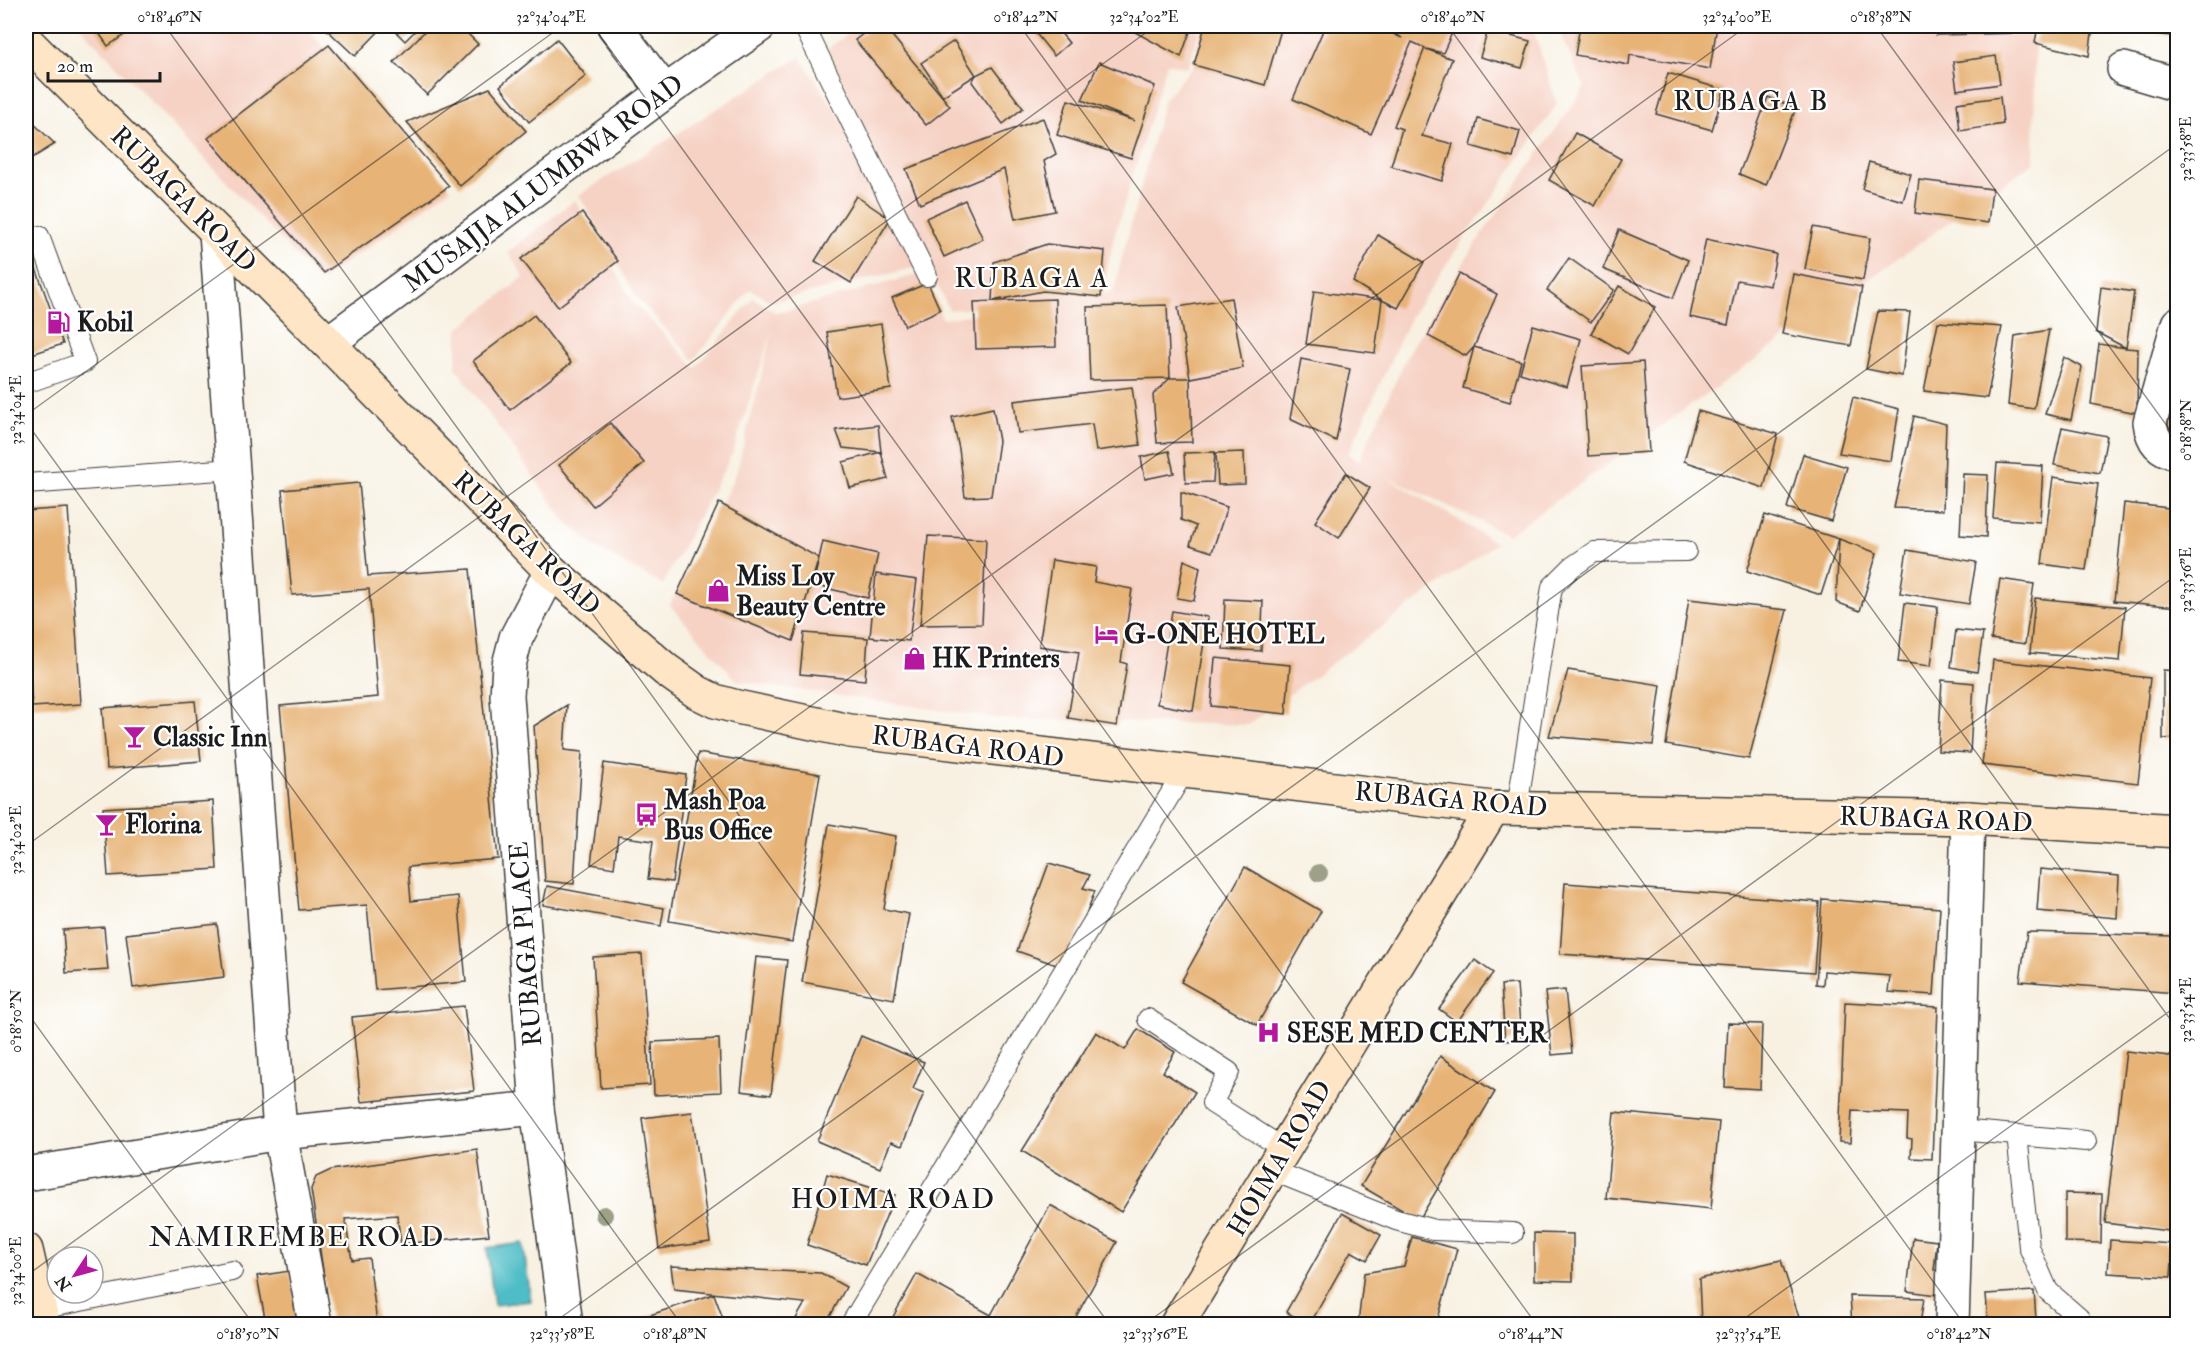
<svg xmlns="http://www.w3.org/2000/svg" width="2203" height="1350" viewBox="0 0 2203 1350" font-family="'IM FELL Double Pica',serif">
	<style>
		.built { fill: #f6d2c4 }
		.water { fill: #4fbdc7; stroke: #366c72; stroke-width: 1.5 }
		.building { fill: #e7b376 }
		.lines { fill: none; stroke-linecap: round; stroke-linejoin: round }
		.service-casing { stroke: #3d3c3a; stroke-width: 22 }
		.minor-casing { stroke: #3d3c3a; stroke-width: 36 }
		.secondary-casing { stroke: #3d3c3a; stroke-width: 36 }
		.service { stroke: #fff; stroke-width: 20 }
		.minor { stroke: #fff; stroke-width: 33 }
		.secondary { stroke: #fde5c5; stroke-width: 33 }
		.tree { fill: #9ca188 }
		.ticks { fill: none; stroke: #1c1c1c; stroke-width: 1.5; stroke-opacity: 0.45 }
		.labels { text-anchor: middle; stroke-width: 4.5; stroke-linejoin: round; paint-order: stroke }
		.street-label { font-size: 26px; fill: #1c1c1c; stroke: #fff }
		.poi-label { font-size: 26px; font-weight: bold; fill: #1c1c1c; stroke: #fff; text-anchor: start }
		.quarter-label { font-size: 28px; letter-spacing: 1.5px; fill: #1c1c1c; stroke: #fff }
		.neatline { fill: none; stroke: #1c1c1c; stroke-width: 2 }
		.ticks-label { font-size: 15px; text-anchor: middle; fill: #1c1c1c }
	</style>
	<rect width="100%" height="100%" fill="#fff"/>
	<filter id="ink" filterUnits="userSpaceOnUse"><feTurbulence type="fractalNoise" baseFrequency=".0167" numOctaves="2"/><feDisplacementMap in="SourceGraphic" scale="12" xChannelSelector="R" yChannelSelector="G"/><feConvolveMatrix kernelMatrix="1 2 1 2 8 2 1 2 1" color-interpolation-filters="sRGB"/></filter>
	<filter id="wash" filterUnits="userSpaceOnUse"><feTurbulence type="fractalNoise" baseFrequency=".008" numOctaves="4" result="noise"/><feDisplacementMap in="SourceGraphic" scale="24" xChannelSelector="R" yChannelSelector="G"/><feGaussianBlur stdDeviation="1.35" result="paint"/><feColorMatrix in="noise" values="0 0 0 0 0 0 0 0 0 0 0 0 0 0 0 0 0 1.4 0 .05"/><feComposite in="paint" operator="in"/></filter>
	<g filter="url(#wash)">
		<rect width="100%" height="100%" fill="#f8f1e2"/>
		<g class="built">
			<path d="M79 26H305L451 189 320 281Z"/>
			<path d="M858 26H1200L1188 68 1167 63 1114 237 1102 294 1113 292 1164 99 1194 65 1202 26H1532L1557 104 1411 316 1348 454 1359 461 1408 354 1474 246 1585 87 1556 26H2022L2035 43 2034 162 1508 535 1384 475 1496 543 1248 725 1003 719 737 681 670 605 736 474 773 328 733 452 663 585 596 548 566 522 456 368 458 329 524 277 508 252 575 200 633 302 696 368 753 298 777 313 920 274 943 319 1053 302 949 310 827 49Z"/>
			<path d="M800 57 879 176 917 267 772 302 750 289 694 360 637 298 579 195Z"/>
		</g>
		<path class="water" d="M523 1243 531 1301 494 1305 487 1248Z"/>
		<g id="blocks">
			<g class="building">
				<path d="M94 26H137L108 46Z"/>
				<path d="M323 26H384L355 56Z"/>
				<path d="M390 26H420L405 41Z"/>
				<path d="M430 26H460L478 44 427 95 394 62Z"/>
				<path d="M873 26H884L950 106 926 125 855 40Z"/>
				<path d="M1030 26H1055L1069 43 1054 56Z"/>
				<path d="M1124 26H1192L1181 57Z"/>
				<path d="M1205 26H1282L1265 85 1194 65Z"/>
				<path d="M1325 26H1376L1402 38 1381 26H1455L1443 53 1426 49 1452 59 1422 136 1453 144 1442 181 1391 166 1402 129 1394 126 1425 48 1412 42 1371 134 1293 99Z"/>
				<path d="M1580 26H1717L1710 69 1630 55 1629 65 1575 55Z"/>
				<path d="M1936 26H2020V33L1936 35Z"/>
				<path d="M2038 26H2093L2089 56 2035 43Z"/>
				<path d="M2109 26H2178V37L2109 27Z"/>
				<path d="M1488 30 1530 41 1522 68 1480 57Z"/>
				<path d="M557 39 586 76 529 122 500 86Z"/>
				<path d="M954 41 976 75 943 96 921 63Z"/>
				<path d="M329 45 449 186 324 273 208 138Z"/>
				<path d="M1996 56 2000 84 1957 90 1953 62Z"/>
				<path d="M1099 62 1155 86 1131 158 1057 135 1068 100 1135 121 1082 100Z"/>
				<path d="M992 67 1023 108 1003 124 972 82 976 75Z"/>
				<path d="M1668 73 1724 90 1712 130 1656 114Z"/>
				<path d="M490 88 526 131 460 186 407 122Z"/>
				<path d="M1768 97 1796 108 1766 185 1739 174Z"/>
				<path d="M2000 97 2003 124 1960 131 1957 103Z"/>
				<path d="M26 116 55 144 26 162Z"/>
				<path d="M1043 118 1056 154 1044 161 1055 211 1015 219 1004 169 920 204 906 169Z"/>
				<path d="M1478 119 1520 131 1513 158 1471 146Z"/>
				<path d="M1575 133 1621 159 1595 206 1549 180Z"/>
				<path d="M1869 162 1911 174 1903 201 1862 189Z"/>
				<path d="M1919 180 1992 189 1988 223 1915 213Z"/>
				<path d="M856 196 890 219 851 283 815 261Z"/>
				<path d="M965 200 983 239 944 257 926 218Z"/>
				<path d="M582 213 618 261 558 307 521 259Z"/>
				<path d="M1813 227 1870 238 1863 280 1805 269Z"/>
				<path d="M1619 230 1688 260 1673 298 1603 269Z"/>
				<path d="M1378 235 1424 262 1398 308 1382 300 1375 353 1306 344 1314 291 1382 300 1353 282Z"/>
				<path d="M1706 239 1776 254 1770 286 1737 280 1728 325 1690 317Z"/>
				<path d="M1047 244 1105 251 1101 297 1043 291 992 301 994 262Z"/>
				<path d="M1569 258 1614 290 1591 322 1547 290Z"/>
				<path d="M33 260 63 344 26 356V262Z"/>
				<path d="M1459 274 1497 294 1474 347 1521 361 1510 402 1463 388 1474 347 1466 356 1428 336Z"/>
				<path d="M1793 274 1862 287 1851 346 1782 334Z"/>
				<path d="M928 283 940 310 905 326 892 298Z"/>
				<path d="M1619 286 1655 307 1628 354 1591 333Z"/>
				<path d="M2101 287 2134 292 2126 348 2138 349 2137 413 2091 404 2099 344 2126 348 2096 332Z"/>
				<path d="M1231 298 1243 368 1190 378 1178 307Z"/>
				<path d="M1055 299 1056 347 976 349 974 302Z"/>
				<path d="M1167 305 1170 378 1090 380 1087 307Z"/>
				<path d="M1878 311 1910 312 1902 376 1866 369Z"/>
				<path d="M534 315 571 363 510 410 473 361Z"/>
				<path d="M1938 322 2002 327 1987 398 1924 391Z"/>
				<path d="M881 324 891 389 837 397 827 332Z"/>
				<path d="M1533 325 1581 339 1567 387 1520 373Z"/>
				<path d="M2049 330 2034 409 2008 405 2015 336Z"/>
				<path d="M2064 357 2082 367 2071 420 2045 414Z"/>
				<path d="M1301 359 1350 369 1336 441 1290 419Z"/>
				<path d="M1643 362 1649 452 1588 456 1582 366Z"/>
				<path d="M1170 378H1190L1192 442 1157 443 1153 395Z"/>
				<path d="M2177 383H2178V431L2167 428Z"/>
				<path d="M1132 387 1140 445 1096 451 1092 424 1018 433 1014 401Z"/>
				<path d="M1853 397 1899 409 1891 461 1839 453Z"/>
				<path d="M993 408 999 441 991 496 965 497 959 449 952 417Z"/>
				<path d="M1698 411 1778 434 1764 488 1684 461Z"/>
				<path d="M1914 416 1946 424 1943 510 1894 508Z"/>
				<path d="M610 423 644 463 593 506 559 465Z"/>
				<path d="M878 425 881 452 843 448 836 430Z"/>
				<path d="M2062 427 2107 436 2100 473 2054 465Z"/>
				<path d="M1169 451 1174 473 1145 479 1141 457Z"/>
				<path d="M881 452 888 479 850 488 843 462Z"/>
				<path d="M1215 452 1213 482 1186 483 1184 453Z"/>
				<path d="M1244 452 1245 484 1218 485 1216 453Z"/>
				<path d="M1803 454 1847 467 1831 521 1787 508Z"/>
				<path d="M1997 463 2043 466 2040 522 1993 518Z"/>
				<path d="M1346 473 1370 488 1339 538 1315 522Z"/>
				<path d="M1963 474 1988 475 1986 537 1960 535Z"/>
				<path d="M2053 477 2098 484 2086 570 2042 564Z"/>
				<path d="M359 483 368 576 470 569 498 859 408 867 411 901 458 896 466 982 375 990 367 905 299 910 280 706 378 697 369 589 292 595 282 490Z"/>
				<path d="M1181 492 1227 507 1212 552 1190 545 1196 526 1181 520Z"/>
				<path d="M719 503 819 558 793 641 677 594Z"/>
				<path d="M2124 503 2178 509V607L2114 601Z"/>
				<path d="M68 508 81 704 32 707 26 609V511Z"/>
				<path d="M1765 515 1839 539 1821 595 1747 571Z"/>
				<path d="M928 536 986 539 982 624 920 625Z"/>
				<path d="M1839 539 1877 553 1860 611 1836 602Z"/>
				<path d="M823 541 878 554 868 598 813 585Z"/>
				<path d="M1907 550 1976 562 1969 604 1900 593Z"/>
				<path d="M1052 560 1096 567 1094 582 1132 589 1121 662 1127 664 1117 726 1068 718 1079 652 1039 646Z"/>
				<path d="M1184 560 1200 567 1194 601 1177 598Z"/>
				<path d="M876 574 917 580 909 641 870 637Z"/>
				<path d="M2000 579 2034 584 2025 644 1991 639Z"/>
				<path d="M2035 598 2125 607 2120 661 2030 653Z"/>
				<path d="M1225 599 1263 601 1261 651 1223 649Z"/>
				<path d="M1689 599 1787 610 1749 759 1666 745Z"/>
				<path d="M1905 603 1938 607 1931 666 1898 662Z"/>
				<path d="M1172 611 1208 617 1193 711 1157 704Z"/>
				<path d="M1956 630 1983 633 1977 672 1951 667Z"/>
				<path d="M804 633 868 638 865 680 800 674Z"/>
				<path d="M1215 658 1290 665 1286 714 1211 706Z"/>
				<path d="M1993 660 2150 678 2138 783 1982 765Z"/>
				<path d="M1568 670 1661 685 1653 745 1549 736Z"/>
				<path d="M2163 670 2178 671V738L2163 739Z"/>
				<path d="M1942 680 1974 683 1970 753 1938 751Z"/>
				<path d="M195 701 201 761 107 769 102 708Z"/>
				<path d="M567 705 564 750 582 752 574 884 545 881 534 726Z"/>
				<path d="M698 753 820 774 792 942 669 921Z"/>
				<path d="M604 763 686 775 672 882 648 879 653 841 618 836 614 868 591 864Z"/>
				<path d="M213 801 217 869 108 876 103 808Z"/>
				<path d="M829 824 896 836 884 909 909 914 894 999 802 982Z"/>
				<path d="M1049 863 1090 875 1083 888 1095 891 1065 968 1017 951Z"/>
				<path d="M1245 867 1321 911 1257 1025 1181 982Z"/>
				<path d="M2040 869 2119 876 2117 918 2037 911Z"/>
				<path d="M1565 883 1819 902 1814 972 1560 954Z"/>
				<path d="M547 886 664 908 661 926 543 905Z"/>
				<path d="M1822 899 1940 908 1934 995 1888 992 1890 976 1824 971 1823 985 1816 984Z"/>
				<path d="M217 924 224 977 133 988 126 934Z"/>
				<path d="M104 927 108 970 66 973 63 930Z"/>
				<path d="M2027 932 2175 936 2177 993 2020 981Z"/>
				<path d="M642 954 650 1085 601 1088 593 957Z"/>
				<path d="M756 957 787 960 771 1095 741 1091Z"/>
				<path d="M1475 960 1493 973 1457 1022 1439 1009Z"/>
				<path d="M1517 984 1521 1040 1505 1041 1501 985Z"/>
				<path d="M1565 990 1572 1053 1552 1055 1545 992Z"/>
				<path d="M1845 1002 1938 1007 1932 1159 1911 1158 1912 1139 1907 1138 1908 1113 1852 1111 1850 1143 1839 1142Z"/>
				<path d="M464 1006 474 1091 361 1102 352 1017Z"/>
				<path d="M1728 1023 1762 1024 1760 1089 1725 1087Z"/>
				<path d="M1138 1029 1175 1052 1163 1072 1195 1092 1121 1212 1022 1151 1096 1032 1125 1050Z"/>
				<path d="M861 1036 924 1062 913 1089 924 1093 902 1146 891 1142 880 1168 817 1141Z"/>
				<path d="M719 1039 721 1092 654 1095 652 1042Z"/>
				<path d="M2126 1051 2178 1057 2176 1232 2105 1223Z"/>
				<path d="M1440 1056 1495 1092 1419 1220 1361 1186Z"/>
				<path d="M692 1112 710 1242 659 1249 642 1118Z"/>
				<path d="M1614 1112 1719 1122 1711 1209 1606 1198Z"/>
				<path d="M477 1149 489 1235 401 1244 397 1215 345 1219 352 1260 369 1258 377 1324H331L311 1189 316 1177 331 1170Z"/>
				<path d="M827 1174 895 1195 866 1265 807 1245Z"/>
				<path d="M2065 1193 2102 1194 2101 1243 2065 1242Z"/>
				<path d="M1050 1205 1117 1242 1072 1324H889L917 1274 991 1315Z"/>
				<path d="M1342 1213 1381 1235 1367 1260 1351 1251 1310 1324H1308L1286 1312Z"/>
				<path d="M1534 1233 1573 1234V1281L1534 1280Z"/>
				<path d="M1412 1237 1457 1249 1438 1319 1384 1324H1358L1364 1273 1404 1266Z"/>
				<path d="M1913 1238 1937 1241 1934 1270 1946 1271 1944 1296 1907 1291Z"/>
				<path d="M2110 1240 2173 1244 2171 1277 2108 1273Z"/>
				<path d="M1781 1260 1801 1324H1701L1699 1279Z"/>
				<path d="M671 1266 821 1273 846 1287 826 1324H793L805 1303 674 1289Z"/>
				<path d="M290 1271 300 1324H266L257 1276Z"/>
				<path d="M2034 1291 2036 1319 1988 1322 1986 1294Z"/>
				<path d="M714 1294 725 1324H643L641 1318Z"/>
				<path d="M1850 1296 1924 1298 1920 1324H1852Z"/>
			</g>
		</g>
	</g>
	<g filter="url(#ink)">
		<use href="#blocks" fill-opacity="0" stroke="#3d3c3a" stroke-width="1.5"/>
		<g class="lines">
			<defs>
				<g id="service">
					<path d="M804 26 927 276"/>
					<path d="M26 243 39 236 85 362 26 383"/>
					<path d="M26 484 233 469"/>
					<path d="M1517 808 1552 587 1572 567 1594 552 1686 551"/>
					<path d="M1148 1019 1229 1072 1212 1103 1284 1149"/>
					<path d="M1958 1130 2086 1141"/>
					<path d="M2017 1135 2029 1247 2048 1291 2079 1318"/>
					<path d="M1271 1170 1396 1220 1434 1230 1513 1233"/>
					<path d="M40 1309 232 1271"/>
					<path d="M851 1324 1185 770"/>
				</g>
				<g id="minor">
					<path d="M614 26 665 92"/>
					<path d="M2124 69 2178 85"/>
					<path d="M216 232 280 1133 315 1324"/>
					<path d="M2178 324 2150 422C2152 440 2159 450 2178 453"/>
					<path d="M328 343 665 92 759 26"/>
					<path d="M551 571 516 638 509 665 507 696 537 1108 566 1324"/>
					<path d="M26 1174 280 1133 537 1108"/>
					<path d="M1952 1324 1968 818"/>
				</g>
				<g id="secondary">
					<path d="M26 41 328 343 551 571 666 670 697 692 715 701 737 707 850 731 1493 808 1968 818 2178 831"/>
					<path d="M26 1250 43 1324"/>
					<path d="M1177 1324 1493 808"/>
				</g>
			</defs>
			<use href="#service" class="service-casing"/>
			<use href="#minor" class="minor-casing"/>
			<use href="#secondary" class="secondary-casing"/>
			<use href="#service" class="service"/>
			<use href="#minor" class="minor"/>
			<use href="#secondary" class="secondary"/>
		</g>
		<g class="tree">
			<circle cx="1319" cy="873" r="9"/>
			<circle cx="604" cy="1215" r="9"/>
		</g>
	</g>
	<path class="ticks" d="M165 26 1109 1324M593 26 1536 1324M1020 26 1964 1324M1448 26 2178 1030M1876 26 2178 441M26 415 562 26M26 422 681 1324M26 846 1155 26M26 1011 253 1324M26 1276 1747 26M552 1324 2178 143M1145 1324 2178 574M1737 1324 2178 1005"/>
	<defs>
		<symbol id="fuel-bare" viewBox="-9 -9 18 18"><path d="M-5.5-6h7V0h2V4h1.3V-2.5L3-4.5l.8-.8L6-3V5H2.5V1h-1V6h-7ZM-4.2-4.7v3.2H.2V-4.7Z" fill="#b5179e" stroke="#fff" stroke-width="2.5" paint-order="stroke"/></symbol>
		<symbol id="shop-bare" viewBox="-9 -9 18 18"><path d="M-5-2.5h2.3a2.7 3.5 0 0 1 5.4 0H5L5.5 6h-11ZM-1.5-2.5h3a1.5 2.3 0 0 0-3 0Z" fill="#b5179e" stroke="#fff" stroke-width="2.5" paint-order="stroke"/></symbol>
		<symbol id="hotel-bare" viewBox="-9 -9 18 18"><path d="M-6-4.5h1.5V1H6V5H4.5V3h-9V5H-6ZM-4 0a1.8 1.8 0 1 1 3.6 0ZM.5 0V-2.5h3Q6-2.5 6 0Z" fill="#b5179e" stroke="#fff" stroke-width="2.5" paint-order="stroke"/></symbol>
		<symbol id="bar-bare" viewBox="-9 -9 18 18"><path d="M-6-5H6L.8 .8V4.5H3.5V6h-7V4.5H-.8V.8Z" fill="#b5179e" stroke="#fff" stroke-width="2.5" paint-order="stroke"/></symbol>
		<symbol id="bus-bare" viewBox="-9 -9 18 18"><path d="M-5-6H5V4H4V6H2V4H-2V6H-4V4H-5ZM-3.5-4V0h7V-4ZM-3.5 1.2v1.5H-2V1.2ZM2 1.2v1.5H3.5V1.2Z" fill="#b5179e" stroke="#fff" stroke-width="2.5" paint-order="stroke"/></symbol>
		<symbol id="hospital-bare" viewBox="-9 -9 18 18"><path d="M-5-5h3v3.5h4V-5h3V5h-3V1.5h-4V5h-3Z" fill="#b5179e" stroke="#fff" stroke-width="2.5" paint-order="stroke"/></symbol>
	</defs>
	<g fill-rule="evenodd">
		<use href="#fuel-bare" x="42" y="306" width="33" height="33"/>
		<use href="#shop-bare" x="702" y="574" width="33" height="33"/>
		<use href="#hotel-bare" x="1090" y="618" width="33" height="33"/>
		<use href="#shop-bare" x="898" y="642" width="33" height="33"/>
		<use href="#bar-bare" x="118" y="720" width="33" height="33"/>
		<use href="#bus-bare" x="630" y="798" width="33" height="33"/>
		<use href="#bar-bare" x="90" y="808" width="33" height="33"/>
		<use href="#hospital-bare" x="1252" y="1016" width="33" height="33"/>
	</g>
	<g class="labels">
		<g class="street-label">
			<text transform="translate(543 183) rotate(-37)" y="9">MUSAJJA ALUMBWA ROAD</text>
			<text transform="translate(184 199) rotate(45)" y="9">RUBAGA ROAD</text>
			<text transform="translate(527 543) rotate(44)" y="9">RUBAGA ROAD</text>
			<text transform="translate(968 746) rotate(7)" y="9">RUBAGA ROAD</text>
			<text transform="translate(1451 799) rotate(5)" y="9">RUBAGA ROAD</text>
			<text transform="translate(1936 819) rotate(2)" y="9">RUBAGA ROAD</text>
			<text transform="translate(525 944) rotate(-94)" y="9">RUBAGA PLACE</text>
			<text transform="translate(1279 1158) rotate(-59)" y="9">HOIMA ROAD</text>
		</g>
		<g class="poi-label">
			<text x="77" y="331">Kobil</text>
			<text x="736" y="585">Miss Loy<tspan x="736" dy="30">Beauty Centre</tspan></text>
			<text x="1124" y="643">G-ONE HOTEL</text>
			<text x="932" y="667">HK Printers</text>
			<text x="153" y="746">Classic Inn</text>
			<text x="664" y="809">Mash Poa<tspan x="664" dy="30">Bus Office</tspan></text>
			<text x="125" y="833">Florina</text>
			<text x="1287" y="1042">SESE MED CENTER</text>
		</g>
		<g class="quarter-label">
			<text x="1751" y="110">RUBAGA B</text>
			<text x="1032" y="287">RUBAGA A</text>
			<text x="893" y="1208">HOIMA ROAD</text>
			<text x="297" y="1246">NAMIREMBE ROAD</text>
		</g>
	</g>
	<rect width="2203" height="1350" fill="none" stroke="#fff" stroke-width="66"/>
	<g transform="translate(75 1275) rotate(234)"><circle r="28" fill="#ffffff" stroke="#a4a4a4" stroke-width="1.5"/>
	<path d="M0-4.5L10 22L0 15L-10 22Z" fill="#b5179e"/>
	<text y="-9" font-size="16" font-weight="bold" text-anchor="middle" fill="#1c1c1c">N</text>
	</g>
	<path d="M48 72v9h112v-9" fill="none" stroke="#1c1c1c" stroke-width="3"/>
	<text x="57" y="72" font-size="18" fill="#1c1c1c" stroke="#ffffff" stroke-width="4.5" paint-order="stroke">20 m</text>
	<rect x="33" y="33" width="2137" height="1284" class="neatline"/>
	<g class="ticks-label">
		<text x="170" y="22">0°18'46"N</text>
		<text x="551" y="22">32°34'04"E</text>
		<text x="1026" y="22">0°18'42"N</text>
		<text x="1144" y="22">32°34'02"E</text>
		<text x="1453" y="22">0°18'40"N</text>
		<text x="1737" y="22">32°34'00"E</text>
		<text x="1881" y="22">0°18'38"N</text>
		<text transform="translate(2186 149) rotate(-90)" y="5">32°33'58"E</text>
		<text transform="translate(16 410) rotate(-90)" y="5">32°34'04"E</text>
		<text transform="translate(2186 430) rotate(-90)" y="5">0°18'38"N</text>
		<text transform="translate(2186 580) rotate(-90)" y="5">32°33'56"E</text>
		<text transform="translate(16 840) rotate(-90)" y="5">32°34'02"E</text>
		<text transform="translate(2186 1010) rotate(-90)" y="5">32°33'54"E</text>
		<text transform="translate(16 1021) rotate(-90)" y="5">0°18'50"N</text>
		<text transform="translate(16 1271) rotate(-90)" y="5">32°34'00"E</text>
		<text x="248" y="1339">0°18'50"N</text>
		<text x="562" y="1339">32°33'58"E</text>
		<text x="675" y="1339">0°18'48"N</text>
		<text x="1155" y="1339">32°33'56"E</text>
		<text x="1531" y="1339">0°18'44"N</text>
		<text x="1748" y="1339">32°33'54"E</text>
		<text x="1959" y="1339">0°18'42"N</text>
	</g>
</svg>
